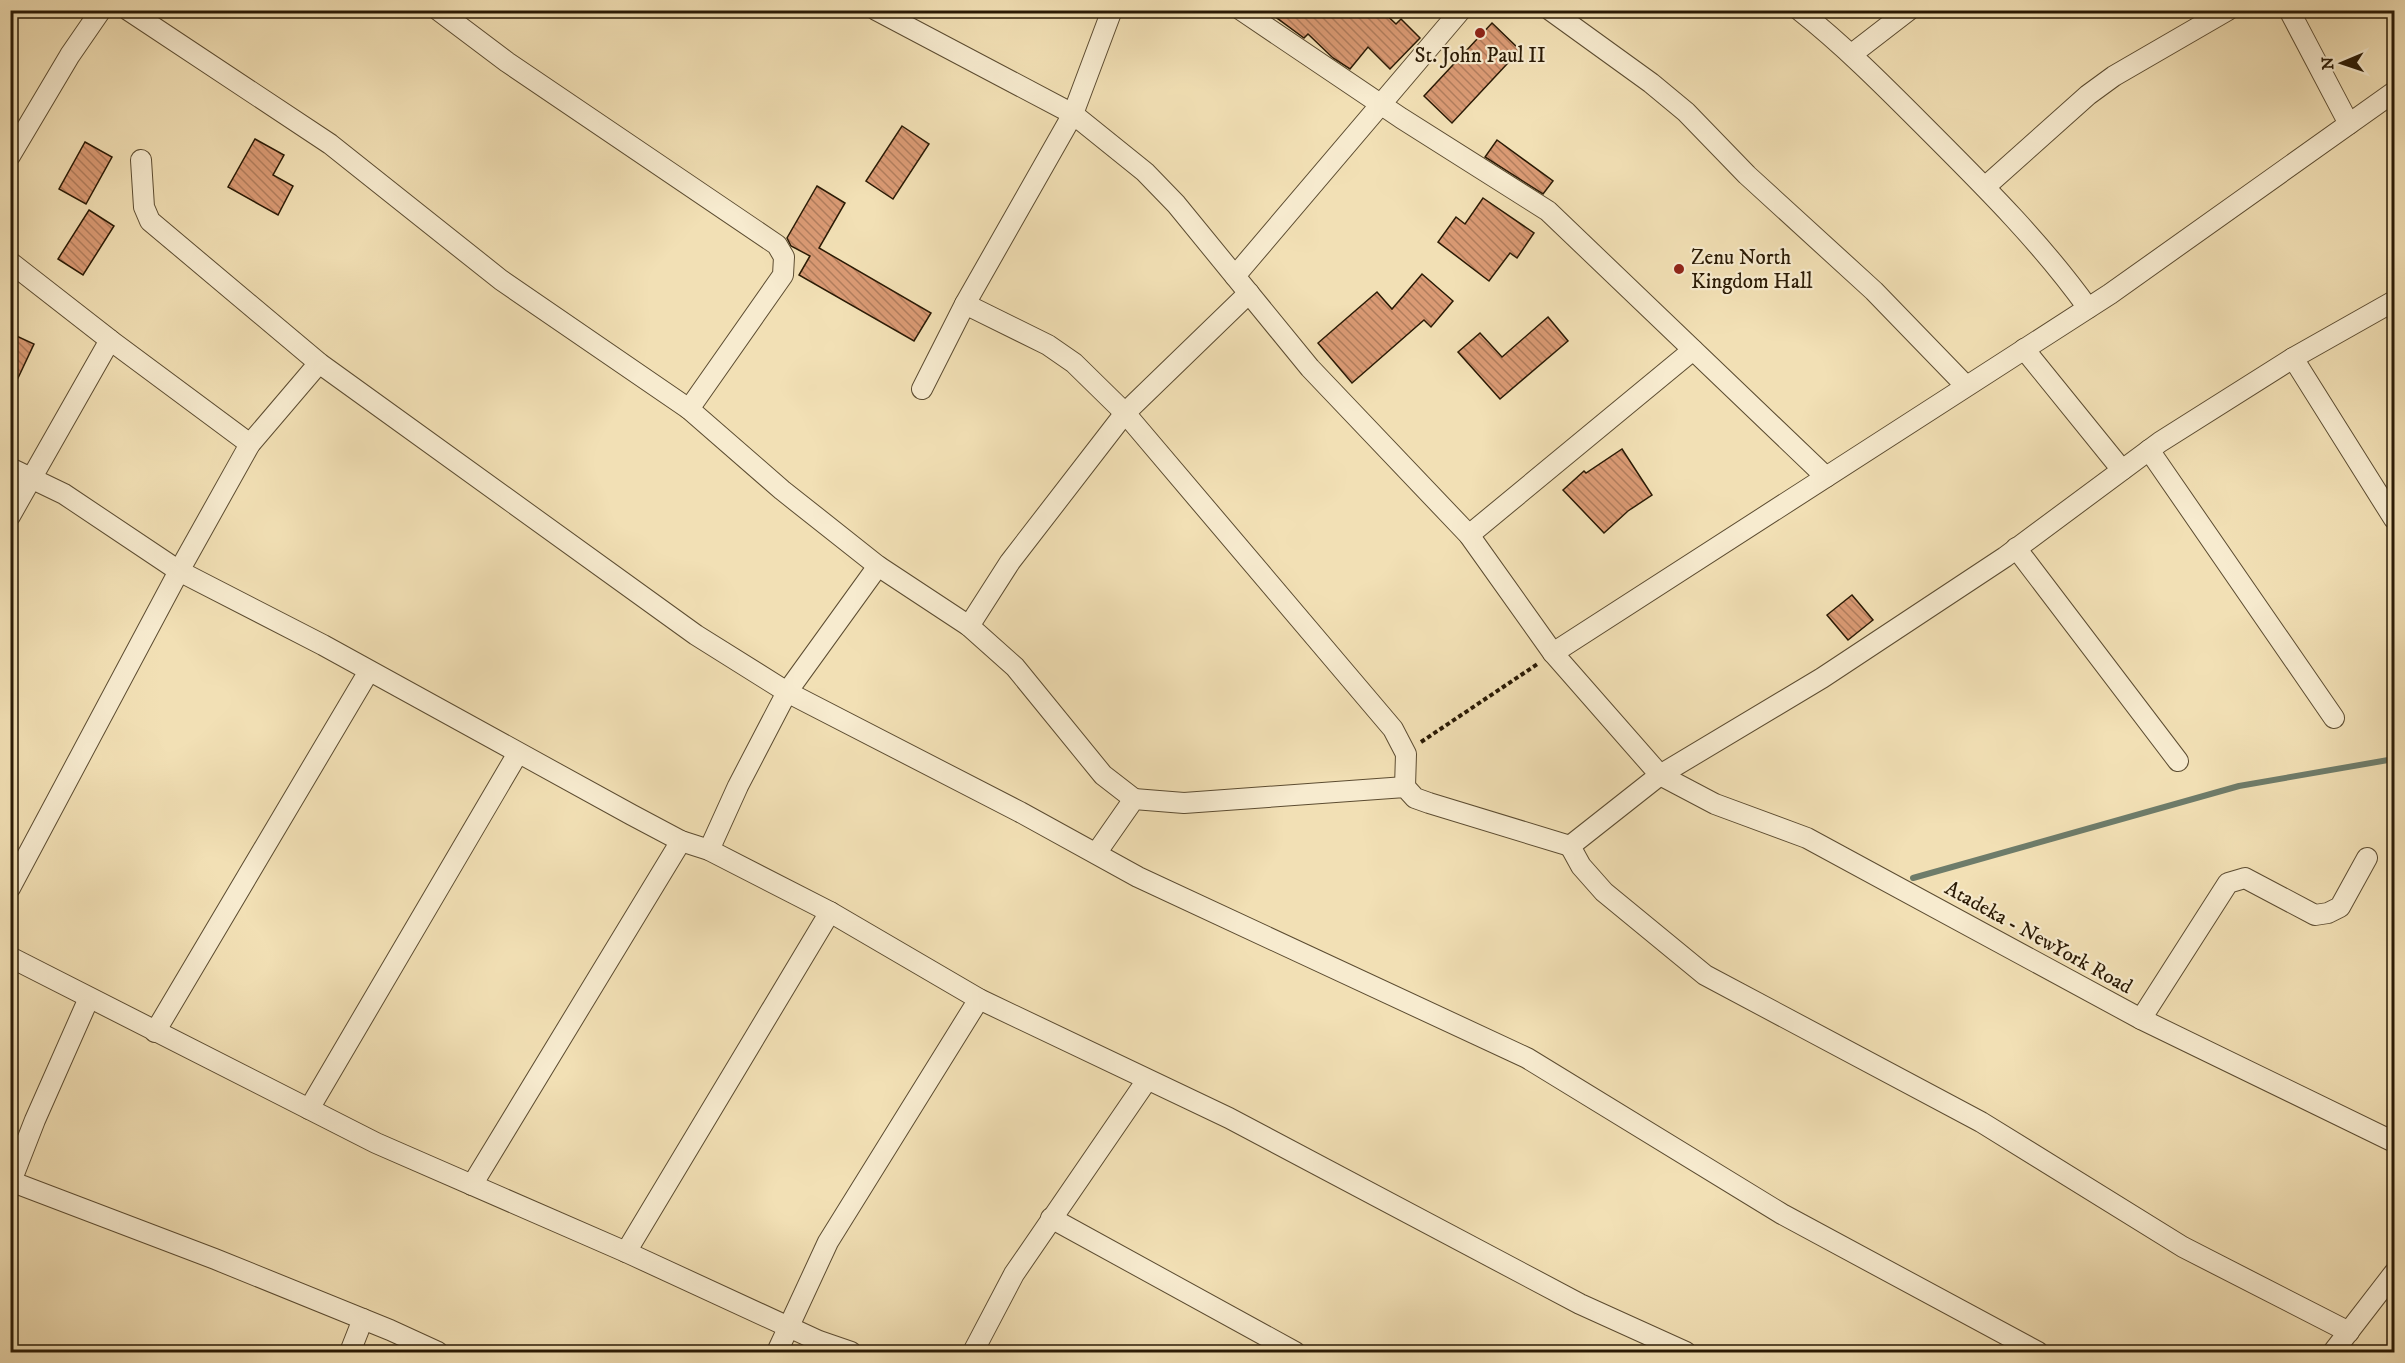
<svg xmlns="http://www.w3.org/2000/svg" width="2405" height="1363" viewBox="0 0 2405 1363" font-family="'IM FELL DW Pica',serif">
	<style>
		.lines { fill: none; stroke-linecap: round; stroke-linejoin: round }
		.stream { stroke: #6e7c6a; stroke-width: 6 }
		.building { fill: url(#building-back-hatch); stroke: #2a1a05; stroke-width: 1.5 }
		.street-casing { stroke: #5c4c31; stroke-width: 22 }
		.path { stroke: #2a1a05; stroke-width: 4; stroke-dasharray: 4.5 3; stroke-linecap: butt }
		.street { stroke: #f7ebcf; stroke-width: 20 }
		.poi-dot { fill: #8f2418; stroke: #f7ebcf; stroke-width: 2 }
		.labels { text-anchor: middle; stroke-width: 4.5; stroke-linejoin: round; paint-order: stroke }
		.poi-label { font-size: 21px; fill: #2a1a05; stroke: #f7ebcf }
		.street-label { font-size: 21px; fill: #2a1a05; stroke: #f7ebcf }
	</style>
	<defs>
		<pattern id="building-back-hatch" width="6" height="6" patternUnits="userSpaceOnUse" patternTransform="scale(1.5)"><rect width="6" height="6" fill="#da9a74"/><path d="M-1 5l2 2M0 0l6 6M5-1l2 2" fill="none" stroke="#b17d5d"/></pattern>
	</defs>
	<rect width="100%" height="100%" fill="#f2e0b5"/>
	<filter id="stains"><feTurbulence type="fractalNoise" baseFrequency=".00333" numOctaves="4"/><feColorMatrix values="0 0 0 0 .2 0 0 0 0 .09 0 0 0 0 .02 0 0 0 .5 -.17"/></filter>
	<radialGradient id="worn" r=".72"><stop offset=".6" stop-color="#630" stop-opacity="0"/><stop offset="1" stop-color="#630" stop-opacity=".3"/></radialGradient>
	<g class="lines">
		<path class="stream" d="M1913 878 2239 786 2394 759"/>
	</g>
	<g class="building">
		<path d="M1266 10H1381L1396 24 1401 19 1420 38 1390 69 1368 47 1350 69 1333 58 1308 34 1304 38Z"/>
		<path d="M1492 23 1520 50 1452 123 1424 96Z"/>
		<path d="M902 126 929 144 893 199 866 181Z"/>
		<path d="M255 139 284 155 273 175 293 186 278 215 228 187Z"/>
		<path d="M1497 140 1553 181 1543 194 1485 157Z"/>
		<path d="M85 142 112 157 86 204 59 189Z"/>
		<path d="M817 186 845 203 819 248 931 313 914 341 799 275 810 256 791 246 787 238Z"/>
		<path d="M1483 198 1534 233 1517 258 1510 253 1489 281 1438 242 1456 217 1465 224Z"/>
		<path d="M89 210 114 226 83 275 58 259Z"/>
		<path d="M1422 274 1453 301 1431 327 1424 320 1352 383 1318 343 1377 292 1392 309Z"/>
		<path d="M1548 317 1568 341 1500 399 1458 352 1480 333 1502 357Z"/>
		<path d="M10 333 34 344 10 395Z"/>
		<path d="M1622 449 1652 495 1628 511 1604 533 1563 490 1584 471 1586 473Z"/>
		<path d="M1852 595 1873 620 1848 640 1827 615Z"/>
	</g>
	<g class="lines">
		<defs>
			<g id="street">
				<path d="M128 10 330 144 501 280 689 409 782 490 878 566 969 626 1015 667 1103 775 1134 799"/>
				<path d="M438 10 507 62 777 245 784 257 783 275 689 409"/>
				<path d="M876 10 1073 114 1145 172 1176 204 1310 368 1469 535 1553 653 1660 775 1715 804 1807 838 2141 1019 2394 1142"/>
				<path d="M1241 10 1401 118 1548 211 1826 477"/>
				<path d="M1550 10 1651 83 1686 112 1747 175 1874 291 1966 386"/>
				<path d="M1799 10C1847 48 1889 91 1933 135 1988 190 2042 244 2088 308"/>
				<path d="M2289 10 2349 124"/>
				<path d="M1852 54 1909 10"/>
				<path d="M10 156 70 55 101 10"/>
				<path d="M141 160 144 207 150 221 319 363 696 635 787 692 1020 812 1138 877 1527 1058 1782 1214 2038 1352"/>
				<path d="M1985 187 2088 95 2114 76 2228 10"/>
				<path d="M10 262 110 340 250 444"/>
				<path d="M1235 276 1461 10"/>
				<path d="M965 304 1048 345 1074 363 1125 413 1393 729 1406 754 1405 787"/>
				<path d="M2024 349 2122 470"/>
				<path d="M2293 358 2394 519"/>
				<path d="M922 389 965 304 1073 114 1112 10"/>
				<path d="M2149 450 2334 718"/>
				<path d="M10 468 64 494 179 571 323 645 632 815 681 841 709 850 830 912 979 999 1229 1118 1580 1304 1686 1352"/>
				<path d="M10 516 110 340"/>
				<path d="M1469 535 1693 350"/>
				<path d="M2016 548 2178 761"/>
				<path d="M969 626 1010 562 1125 413 1249 293"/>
				<path d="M1553 653 2110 294 2394 92"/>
				<path d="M1570 846 1581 866 1604 892 1705 975 1981 1122 2183 1247 2349 1332"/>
				<path d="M709 850 738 786 787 692 878 566"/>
				<path d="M1097 852 1134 799 1184 803 1405 787 1415 798 1429 803 1570 846 1660 775 1822 678 2005 557 2160 442 2293 358 2394 301"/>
				<path d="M10 888 179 571 250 444 319 363"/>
				<path d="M10 957 376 1143 626 1252 819 1341 851 1352"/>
				<path d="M2141 1019 2228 883 2245 878 2315 915 2328 913 2340 907 2367 858"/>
				<path d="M155 1032 369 671"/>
				<path d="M309 1109 518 753"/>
				<path d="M10 1181 215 1259 390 1330 438 1352"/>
				<path d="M10 1184 35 1120 89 998"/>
				<path d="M472 1185 681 841"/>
				<path d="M1051 1218 1295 1352"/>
				<path d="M626 1252 830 912"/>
				<path d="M350 1352 363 1319"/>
				<path d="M777 1352 828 1242 979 999"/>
				<path d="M973 1352 1014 1274 1147 1080"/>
				<path d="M2333 1352 2394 1273"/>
			</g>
		</defs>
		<use href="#street" class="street-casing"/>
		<path class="path" d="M1421 742 1539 663"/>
		<use href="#street" class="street"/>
	</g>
	<g class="poi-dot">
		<circle cx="1480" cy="33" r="6"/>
		<circle cx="1679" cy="269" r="6"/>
	</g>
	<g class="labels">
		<g class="poi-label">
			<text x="1480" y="62">St. John Paul II</text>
			<text x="1691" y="264" text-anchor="start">Zenu North<tspan x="1691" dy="24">Kingdom Hall</tspan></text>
		</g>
		<g class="street-label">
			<text transform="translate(2039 937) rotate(29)" y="7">Atadeka - NewYork Road</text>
		</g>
	</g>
	<rect width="2405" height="1363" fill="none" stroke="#f2e0b5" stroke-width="36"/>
	<rect x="12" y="12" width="2381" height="1339" fill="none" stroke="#2a1a05" stroke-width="3"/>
	<rect x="18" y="18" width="2369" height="1327" fill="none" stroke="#2a1a05" stroke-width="1.5"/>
	<g transform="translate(2342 63) rotate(268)" stroke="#f7ebcf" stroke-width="4.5" paint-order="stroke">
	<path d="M0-4.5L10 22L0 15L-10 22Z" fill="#2a1a05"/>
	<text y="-9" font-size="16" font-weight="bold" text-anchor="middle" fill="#2a1a05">N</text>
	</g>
	<rect width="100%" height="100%" filter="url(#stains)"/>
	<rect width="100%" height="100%" fill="url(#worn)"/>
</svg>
